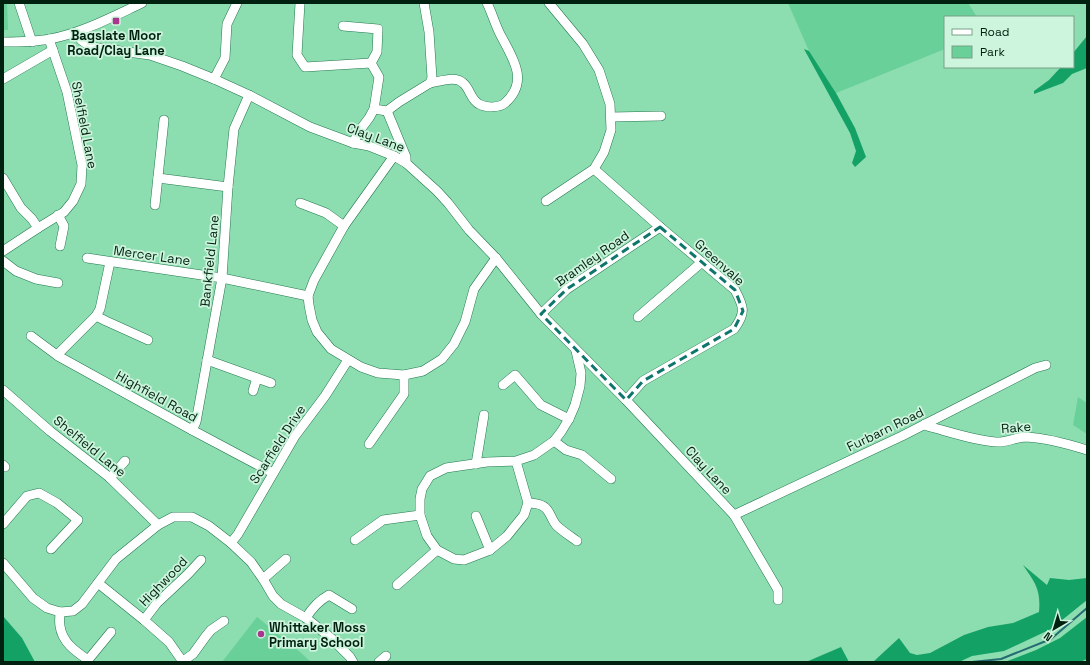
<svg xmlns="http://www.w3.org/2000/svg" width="1090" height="665" viewBox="0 0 1090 665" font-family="'Space Grotesk',sans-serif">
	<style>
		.green { fill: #68d098 }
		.forest { fill: #14a166 }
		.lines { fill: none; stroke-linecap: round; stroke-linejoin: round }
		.stream { stroke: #266a73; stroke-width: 2 }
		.minor-casing { stroke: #23784f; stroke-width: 10 }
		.minor { stroke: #fff; stroke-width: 9 }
		.marked { fill: none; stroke: #0f766e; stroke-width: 3; stroke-dasharray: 8 5; stroke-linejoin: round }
		.poi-dot { fill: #a9358f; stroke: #cdf4dc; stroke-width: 1.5 }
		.labels { text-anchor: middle; stroke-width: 3.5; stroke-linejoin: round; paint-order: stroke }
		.poi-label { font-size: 13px; font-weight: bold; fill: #002110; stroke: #cdf4dc }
		.street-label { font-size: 13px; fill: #002110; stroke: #cdf4dc }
	</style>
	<rect width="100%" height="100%" fill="#8cddaf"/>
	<g class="green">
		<path d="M3 3H7L8 30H3Z"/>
		<path d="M788 3H968L977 17H945V49L836 93 809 51Z"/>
		<path d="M1078 397 1087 403V434L1073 425Z"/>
		<path d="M257 617 300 652 311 662H222Z"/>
	</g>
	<g class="forest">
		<path d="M1087 36V68L1072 74 1063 83 1034 94V91L1049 80 1061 67H1073V53Z"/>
		<path d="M804 49 809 51 836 93 855 128 866 157 855 167 852 163 856 151 850 133Z"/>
		<path d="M1023 565 1047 585 1050 578 1069 580 1087 578V600L1051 629 1004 651 972 656 959 662H873L899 638 910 653 917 655 930 653 964 635 988 627 1013 623 1039 612C1041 589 1035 583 1023 565Z"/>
		<path d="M3 616 22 638 35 662H3Z"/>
		<path d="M1087 617V659L1080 662H1005L1036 650 1060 638Z"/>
		<path d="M841 647 849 662H806Z"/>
	</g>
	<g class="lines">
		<path class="stream" d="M972 662 1001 659 1051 639 1087 608"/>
		<defs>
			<g id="minor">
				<path d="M19 3 32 42"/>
				<path d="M300 3 297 55 305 67 371 63"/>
				<path d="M343 26 378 29 377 52 371 63 379 77 374 109 369 118 360 130 353 143"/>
				<path d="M78 32 81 40 91 47 150 55 182 66 214 79 249 95 310 127 353 143 369 146 394 156 406 163 437 191 448 203 469 230 496 258 541 314 626 400 734 515 778 590V600"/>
				<path d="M3 42C18 42 34 42 50 39 82 33 112 17 142 3"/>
				<path d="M3 79 53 50"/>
				<path d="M214 79 225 58 227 24 237 3"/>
				<path d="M430 83C439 82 455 75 463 83 466 85 468 89 470 93 472 97 475 102 479 104 486 108 499 108 505 103 530 81 512 57 500 34 495 24 492 13 487 3"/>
				<path d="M374 109 387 111 399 102 430 83 432 78 429 32 424 3"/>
				<path d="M387 111 406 157V163"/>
				<path d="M611 117 661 116"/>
				<path d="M394 156 344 226 314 280 308 296 309 305 312 320 317 332 331 349 361 367 378 373 404 375 423 371 442 359 454 344 465 322 474 289 496 258"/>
				<path d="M594 169 660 227 735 290C744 307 746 313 734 329L643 381 626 400"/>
				<path d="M3 178 21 208 32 219 38 228"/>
				<path d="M158 178 228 187"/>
				<path d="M546 201 594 169 604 152 611 130 610 104 599 70 583 44 549 3"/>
				<path d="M300 203 326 213 344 226"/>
				<path d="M155 205 164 120"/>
				<path d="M58 215 64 226 60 246"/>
				<path d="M3 251 38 228 64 212 73 201 81 184 82 165 67 92 49 39"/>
				<path d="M87 258 222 278 308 296"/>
				<path d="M3 261 16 271 36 279 58 283"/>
				<path d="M541 314 567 289 660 227"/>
				<path d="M96 316 106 321 148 340"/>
				<path d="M638 317 702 262"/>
				<path d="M31 336 58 356 192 430 273 473"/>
				<path d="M57 355 96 316 100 309 110 262"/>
				<path d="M207 360 271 383"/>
				<path d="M503 385 515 375 541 405 569 419"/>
				<path d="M3 390 50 431 109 477 158 525"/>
				<path d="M253 391 257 378"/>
				<path d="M925 424 927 426C950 432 972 440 996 442 1006 443 1016 437 1026 437 1047 438 1068 444 1087 450"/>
				<path d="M192 430 196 422 222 278 228 187 234 129 249 95"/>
				<path d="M554 441 566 450 582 455 611 479"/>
				<path d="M369 444 404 394V375"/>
				<path d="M516 461 528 503 524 515 507 536 490 550 464 560 454 559 437 550 427 536 420 515V499L422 489 430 476 446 468 487 462 516 461 534 455 554 441 561 432 569 419 575 405 580 386 581 373 576 351"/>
				<path d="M476 464 484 415"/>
				<path d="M3 465 5 467"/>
				<path d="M110 478 125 461"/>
				<path d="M528 503C535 503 544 504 548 511 551 515 552 520 556 525 562 531 570 536 577 541"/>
				<path d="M734 515 902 436 1035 368 1046 365"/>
				<path d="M476 516 490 550"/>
				<path d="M3 524 27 496 39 493 57 503 78 520 51 549"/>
				<path d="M355 540 383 520 420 515"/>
				<path d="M231 543 238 534 295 436 325 396 348 360"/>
				<path d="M3 563 33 598 47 608 60 612 73 611 82 604 116 559 158 525 173 517H192L209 526 231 543 251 562 263 579 273 596 281 604 306 618 331 638 350 657 353 662"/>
				<path d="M263 579 286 559"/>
				<path d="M98 583 144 620 169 642 183 662"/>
				<path d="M397 585 437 550"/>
				<path d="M60 612C60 617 59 621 60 626 62 642 75 651 88 660L111 632"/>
				<path d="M306 618C312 608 318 601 329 595L352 609"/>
				<path d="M144 620 157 603 188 574 201 560"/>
				<path d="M183 661 193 654 206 636 211 630 224 621"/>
				<path d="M379 662 386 656"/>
			</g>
		</defs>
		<use href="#minor" class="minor-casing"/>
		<use href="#minor" class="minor"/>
	</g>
	<path class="marked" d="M660 227 735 290 743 311 734 329 643 381 626 400 541 314 567 289Z"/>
	<g class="poi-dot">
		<rect x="112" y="17" width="8" height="8" rx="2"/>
		<circle cx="261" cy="634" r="4"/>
	</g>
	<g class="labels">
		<g class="poi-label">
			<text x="116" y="40">Bagslate Moor<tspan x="116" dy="15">Road/Clay Lane</tspan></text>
			<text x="269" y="632" text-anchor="start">Whittaker Moss<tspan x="269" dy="15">Primary School</tspan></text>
		</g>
		<g class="street-label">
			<text transform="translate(85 125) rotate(79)" y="5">Shelfield Lane</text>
			<text transform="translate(376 137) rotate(20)" y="5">Clay Lane</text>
			<text transform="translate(152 255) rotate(8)" y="5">Mercer Lane</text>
			<text transform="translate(592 258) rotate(-35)" y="5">Bramley Road</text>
			<text transform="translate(209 261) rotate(-84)" y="5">Bankfield Lane</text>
			<text transform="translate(720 262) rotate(42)" y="5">Greenvale</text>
			<text transform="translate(157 396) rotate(29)" y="5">Highfield Road</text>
			<text transform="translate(1016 427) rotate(-5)" y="5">Rake</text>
			<text transform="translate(885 429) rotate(-26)" y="5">Furbarn Road</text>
			<text transform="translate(277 444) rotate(-57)" y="5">Scarfield Drive</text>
			<text transform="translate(90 446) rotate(39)" y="5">Shelfield Lane</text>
			<text transform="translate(709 470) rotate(47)" y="5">Clay Lane</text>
			<text transform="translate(163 581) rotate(-46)" y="5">Highwood</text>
		</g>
	</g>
	<rect width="1090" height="665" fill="none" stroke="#002110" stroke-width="8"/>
	<rect x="944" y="16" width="130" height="52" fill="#cdf4dc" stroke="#7ba08a"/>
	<rect x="952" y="29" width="20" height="6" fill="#ffffff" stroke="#7ba08a"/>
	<text x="980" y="36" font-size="12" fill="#002110">Road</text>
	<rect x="952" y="46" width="20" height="12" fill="#68d098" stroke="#7ba08a"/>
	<text x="980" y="56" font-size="12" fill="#002110">Park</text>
	<g transform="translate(1054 629) rotate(218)" stroke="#cdf4dc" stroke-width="3" paint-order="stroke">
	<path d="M0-3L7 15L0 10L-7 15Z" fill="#002110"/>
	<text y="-6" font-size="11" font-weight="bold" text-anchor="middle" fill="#002110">N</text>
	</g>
</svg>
